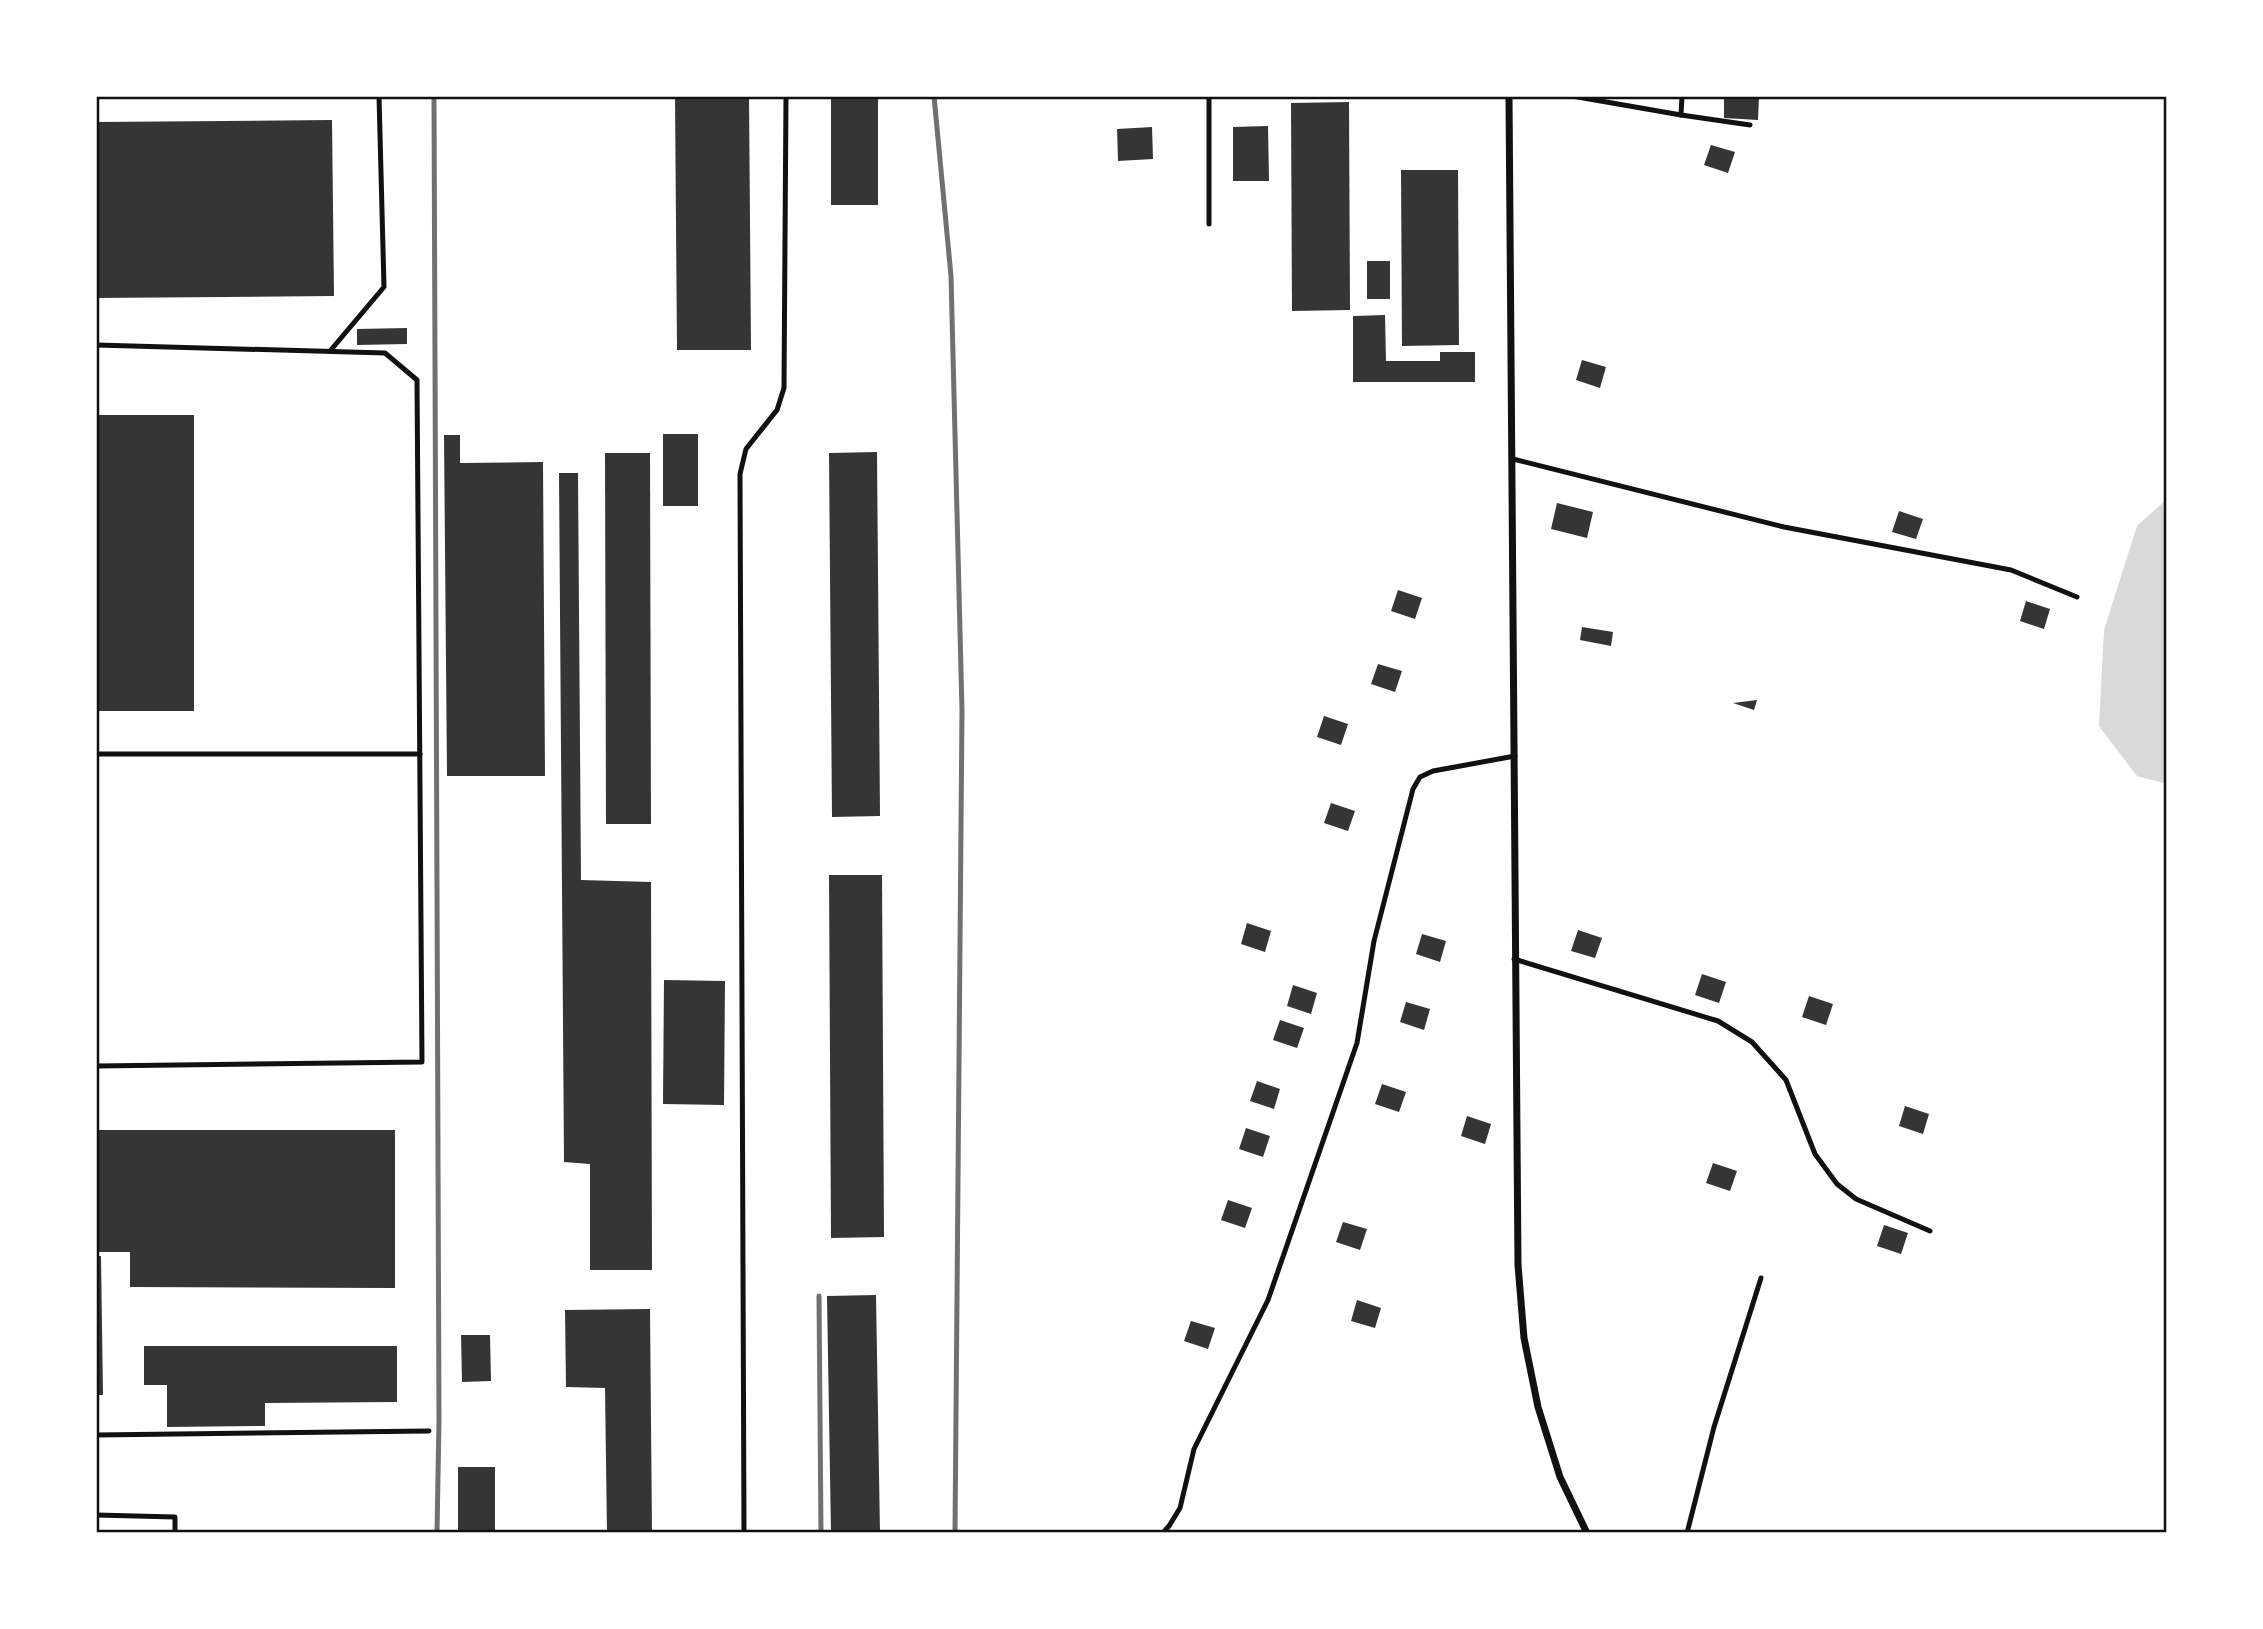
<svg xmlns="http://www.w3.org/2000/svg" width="2263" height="1629" viewBox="0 0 2263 1629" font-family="'Noto Sans',sans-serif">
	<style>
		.water { fill: #d9d9d9 }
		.building { fill: #353535 }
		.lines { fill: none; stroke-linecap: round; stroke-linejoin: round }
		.service { stroke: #111; stroke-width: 5 }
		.minor { stroke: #111; stroke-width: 7 }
		.rail { stroke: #707070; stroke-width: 5 }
		.neatline { fill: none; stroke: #111; stroke-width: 2.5 }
	</style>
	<rect width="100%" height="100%" fill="#fff"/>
	<path class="water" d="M2167 499V784L2137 776 2099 726 2104 630 2137 526Z"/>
	<g class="building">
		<path d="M675 96H749L751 350H677Z"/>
		<rect x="831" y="96" width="47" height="109"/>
		<path d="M1724 96H1759L1758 120 1724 118Z"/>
		<path d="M1349 102 1350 310 1292 311 1291 103Z"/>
		<path d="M332 120 334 296 96 298V122Z"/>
		<path d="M1268 126 1269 181H1233V127Z"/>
		<path d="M1152 127 1153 159 1118 161 1117 129Z"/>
		<path d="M1711 145 1735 152 1728 173 1704 165Z"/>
		<path d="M1401 170H1458L1459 345 1402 346Z"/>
		<rect x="1367" y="261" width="23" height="38"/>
		<path d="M1385 315 1386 361H1440V352H1475V382H1353V316Z"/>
		<path d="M407 328V344L357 345V329Z"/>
		<path d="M1582 360 1606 367 1600 388 1576 380Z"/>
		<rect x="96" y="415" width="98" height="296"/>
		<rect x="663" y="434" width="35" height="72"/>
		<path d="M444 435H460V463L543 462 545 776H447Z"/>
		<path d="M877 452 880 816 832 817 829 453Z"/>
		<path d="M605 453H650L651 824H606Z"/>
		<path d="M559 473H578L581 880 651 882 652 1270H590V1164L564 1162Z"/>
		<path d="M1557 503 1593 512 1587 538 1551 529Z"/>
		<path d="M1899 511 1923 519 1916 539 1892 532Z"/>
		<path d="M1398 590 1422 598 1415 619 1391 611Z"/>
		<path d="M2026 601 2050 609 2044 629 2020 621Z"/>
		<path d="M1582 627 1613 632 1611 646 1580 640Z"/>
		<path d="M1378 664 1402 671 1395 692 1371 684Z"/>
		<path d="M1757 700 1754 710 1733 703Z"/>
		<path d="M1324 716 1348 724 1341 745 1317 737Z"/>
		<path d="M1331 803 1355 811 1348 831 1324 823Z"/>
		<path d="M829 875H882L884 1237 831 1238Z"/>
		<path d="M1247 923 1271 931 1265 952 1241 944Z"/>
		<path d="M1578 930 1602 938 1595 958 1571 951Z"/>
		<path d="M1422 934 1446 941 1440 962 1416 954Z"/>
		<path d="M1702 974 1726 982 1719 1003 1695 995Z"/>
		<path d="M664 980 725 981 724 1105 663 1104Z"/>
		<path d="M1293 985 1317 993 1311 1014 1287 1006Z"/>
		<path d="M1809 996 1833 1004 1826 1025 1802 1017Z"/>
		<path d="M1406 1002 1430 1009 1424 1030 1400 1022Z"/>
		<path d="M1280 1020 1304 1028 1297 1048 1273 1040Z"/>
		<path d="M1257 1081 1280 1089 1274 1109 1250 1101Z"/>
		<path d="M1382 1084 1406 1092 1399 1112 1375 1104Z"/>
		<path d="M1905 1106 1929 1114 1923 1134 1899 1126Z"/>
		<path d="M1467 1116 1491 1124 1485 1144 1461 1136Z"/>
		<path d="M1246 1128 1270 1136 1263 1157 1239 1149Z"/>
		<path d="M96 1130H395V1288L130 1287V1252H96Z"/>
		<path d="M1713 1163 1737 1171 1730 1191 1706 1183Z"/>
		<path d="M1228 1200 1252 1208 1245 1228 1221 1220Z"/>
		<path d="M1343 1222 1367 1229 1360 1250 1336 1242Z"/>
		<path d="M1884 1225 1908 1233 1901 1254 1877 1246Z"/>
		<path d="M96 1256H101L103 1395H96Z"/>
		<path d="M876 1295 880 1533H831L827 1296Z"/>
		<path d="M1357 1300 1381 1308 1375 1328 1351 1321Z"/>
		<path d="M650 1309 652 1533H607L605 1388 566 1387 565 1310Z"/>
		<path d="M1191 1321 1215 1328 1208 1349 1184 1341Z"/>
		<path d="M461 1335H490L491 1381 462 1382Z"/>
		<path d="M144 1346H397V1402L265 1403V1426L167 1427V1385H144Z"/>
		<rect x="458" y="1467" width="37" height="66"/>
	</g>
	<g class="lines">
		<g class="service">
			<path d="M1209 96V224"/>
			<path d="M1572 96 1681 115 1682 96"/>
			<path d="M1681 115 1750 125"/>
			<path d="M96 345 385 353 417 380 422 1062 96 1066"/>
			<path d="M330 351 384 287 379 96"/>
			<path d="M1513 459 1784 527 2011 570 2077 597"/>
			<path d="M96 754H420"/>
			<path d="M1514 959 1718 1021 1752 1042 1786 1080 1815 1154 1837 1184 1856 1199 1930 1231"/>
			<path d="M96 1435 429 1431"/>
			<path d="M96 1515 175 1517V1533"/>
			<path d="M744 1533 740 474 746 449 777 410 784 388 786 96"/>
			<path d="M1163 1533 1169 1526 1180 1508 1194 1449 1268 1300 1357 1043 1374 941 1413 789 1420 777 1433 771 1515 756"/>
			<path d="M1687 1533 1714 1427 1761 1278"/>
		</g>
		<path class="minor" d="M1509 96 1518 1265 1524 1338 1538 1407 1560 1477 1587 1533"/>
		<g class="rail">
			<path d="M434 96 439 1420 437 1533"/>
			<path d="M934 96 951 276 962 710 955 1533"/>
			<path d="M819 1296 821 1533"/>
		</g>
	</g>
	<rect width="2263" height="1629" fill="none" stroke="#ffffff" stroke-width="196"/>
	<rect x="98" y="98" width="2067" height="1433" class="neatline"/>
</svg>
